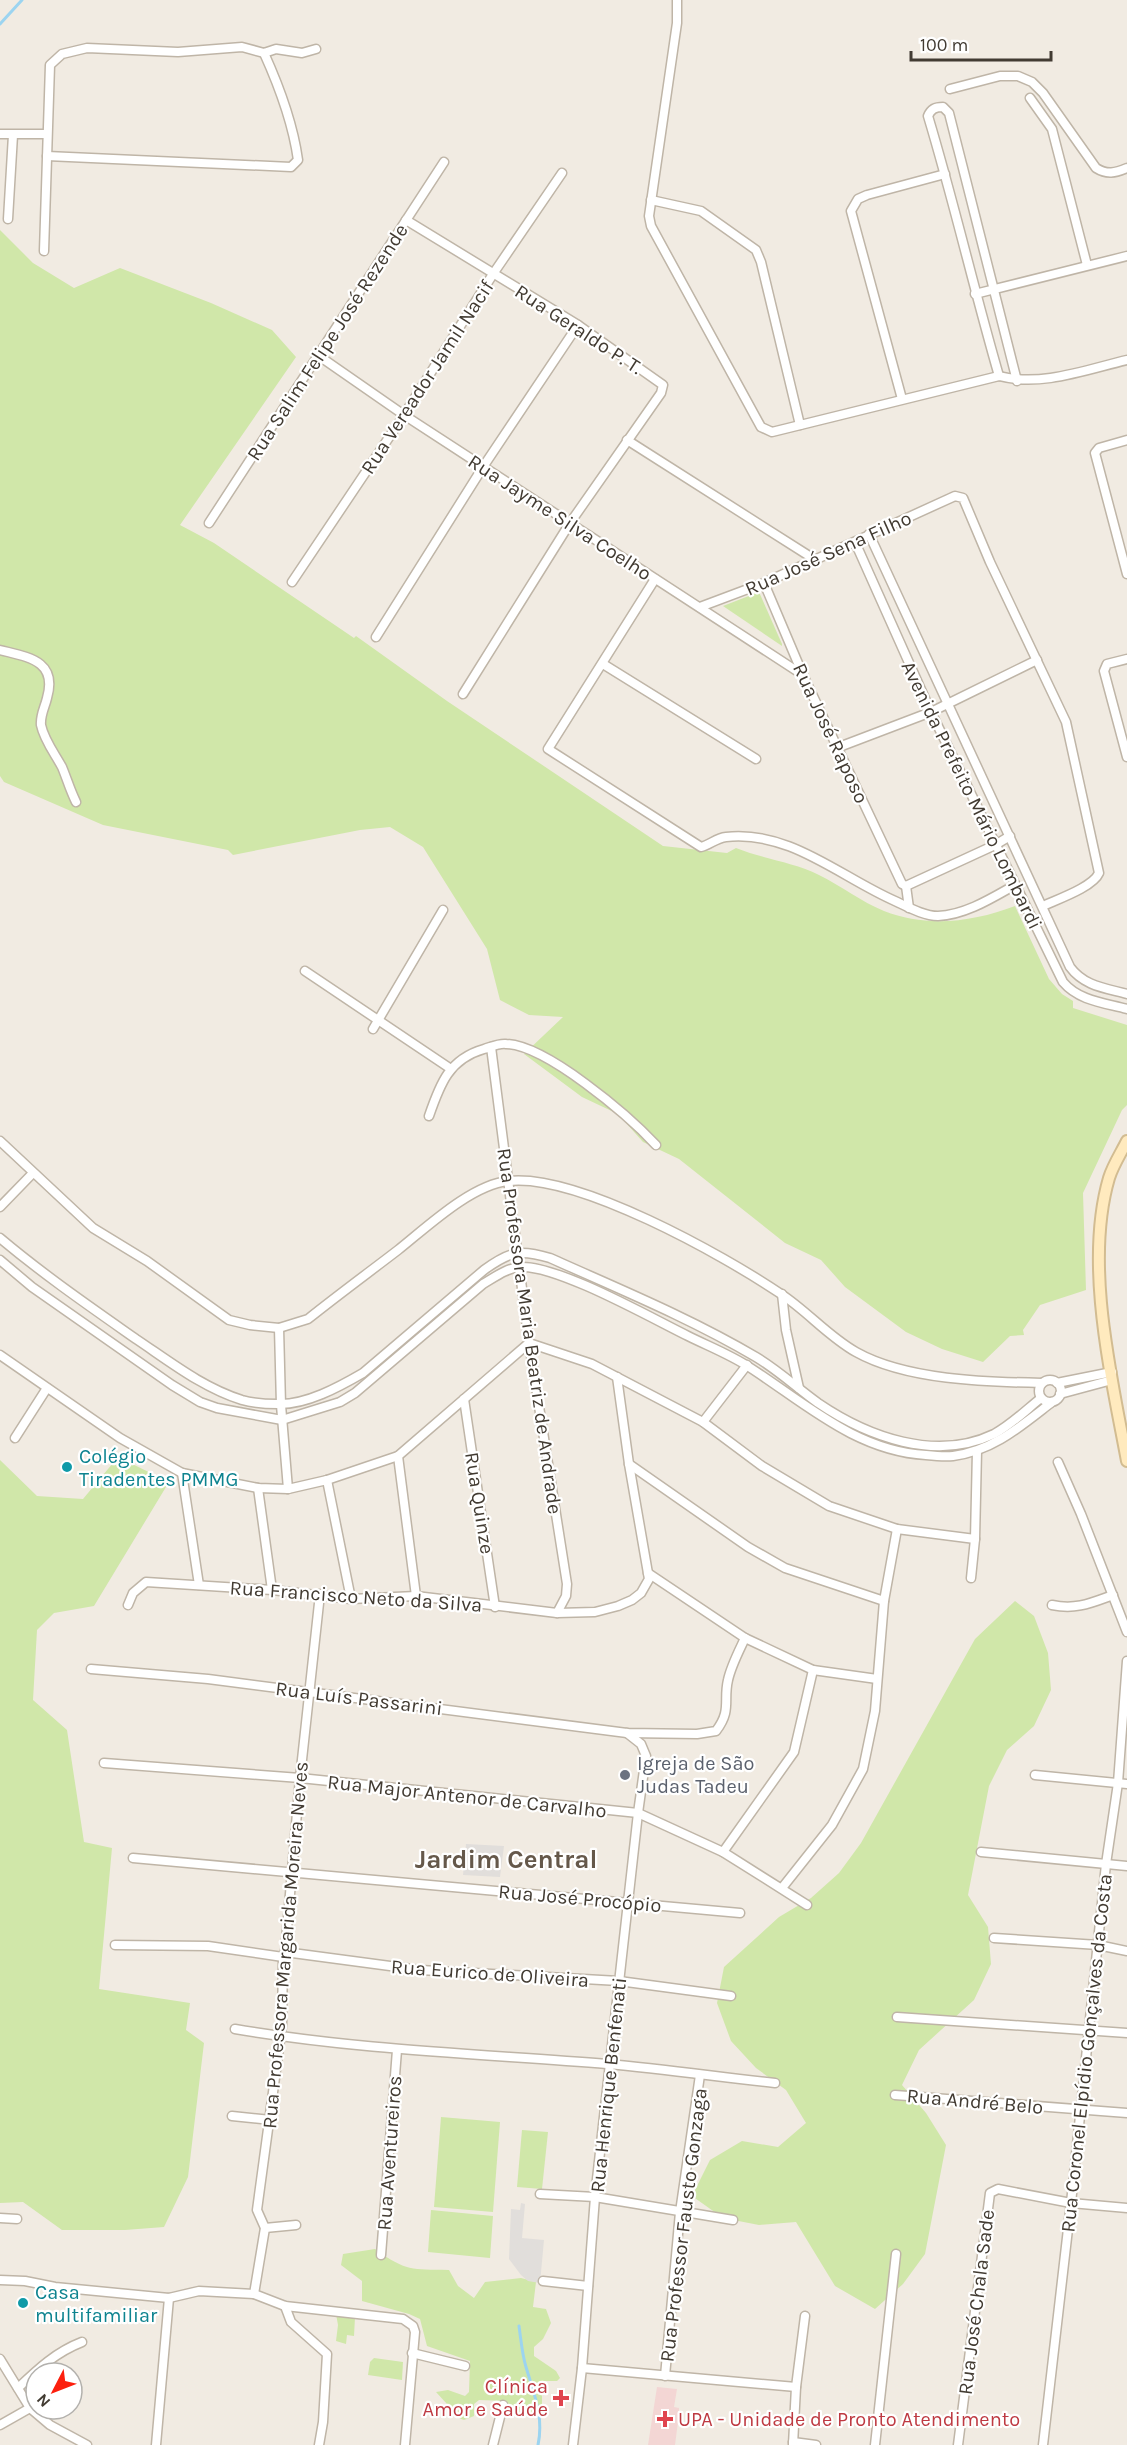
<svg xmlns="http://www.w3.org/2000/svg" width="1127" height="2445" viewBox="0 0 1127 2445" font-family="Karla,sans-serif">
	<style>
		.medical { fill: #f3d6d4 }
		.green { fill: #d0e7a9 }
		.parking { fill: #e1dedb }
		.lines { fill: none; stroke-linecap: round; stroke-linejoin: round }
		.stream { stroke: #9cd4f0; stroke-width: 3 }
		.street-casing { stroke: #bfb5a7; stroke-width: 11 }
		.secondary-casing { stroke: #d2bc91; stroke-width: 14 }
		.street { stroke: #fff; stroke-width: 8 }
		.secondary { stroke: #ffeabe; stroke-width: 10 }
		.culture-dot { fill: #0f9aa8; stroke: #fff; stroke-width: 2 }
		.worship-dot { fill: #6b7280; stroke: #fff; stroke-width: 2 }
		.health-dot { fill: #e0444e; stroke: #fff; stroke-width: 2 }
		.labels { text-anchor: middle; stroke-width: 4.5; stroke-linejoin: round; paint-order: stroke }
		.street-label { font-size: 20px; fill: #423b32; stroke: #fff }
		.culture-label { font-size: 20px; fill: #0d838f; stroke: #fff; text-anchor: start }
		.worship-label { font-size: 20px; fill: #5b616d; stroke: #fff; text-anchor: start }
		.health-label { font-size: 20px; fill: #be3a42; stroke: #fff; text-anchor: end }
		.district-label { font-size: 26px; font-weight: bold; fill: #65584a; stroke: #fff }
	</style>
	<rect width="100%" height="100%" fill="#f1ebe2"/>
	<path class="medical" d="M657 2387 677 2389 674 2407 679 2408V2414L675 2445H648Z"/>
	<g class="green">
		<path d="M0 230 33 263 74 288 120 268 211 303 272 330 296 357 180 525 214 543 354 638 356 636 447 701 663 846 727 853 736 848C763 859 793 862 819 875 841 886 862 902 884 911 927 928 973 922 1015 906L1049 979 1062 994 1073 1001V1008L1127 1025V1105L1122 1110 1083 1193 1086 1290 1040 1305 1023 1330 1024 1335 1010 1336 983 1362 942 1349 906 1332 845 1287 821 1260 785 1243 679 1159 643 1142 618 1114 582 1097 524 1054 563 1017 529 1015 500 1000 487 949 423 847 390 827 360 830 233 855 228 850 103 825 4 782 0 776Z"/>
		<path d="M759 592 782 644V646L723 606Z"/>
		<path d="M118 1457 169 1482 94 1606 54 1613 37 1630 33 1700 67 1730 84 1842 112 1848 99 1989 190 2003 186 2030 204 2043 188 2177 164 2227 125 2230H62L23 2202 0 2203V1460L37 1496 83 1499Z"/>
		<path d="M1015 1601 1034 1616 1048 1653 1051 1690 1034 1726 1007 1750 989 1786 968 1895 988 1927 991 1964 974 2000 919 2050 902 2085 926 2113 946 2145 925 2254 903 2284 875 2309 835 2286 796 2222 759 2225 723 2218 692 2196 710 2160 742 2141 778 2147 806 2123 786 2090 756 2068 731 2041 717 2003 724 1967 779 1917 811 1898 839 1873 861 1843 975 1639Z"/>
		<path d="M441 2117 500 2122 493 2212 434 2207Z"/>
		<path d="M522 2130 548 2132 542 2189 517 2187Z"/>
		<path d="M431 2210 493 2216 490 2258 428 2252Z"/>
		<path d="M375 2249C407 2272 411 2269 449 2270L458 2286 474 2298 485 2282 521 2278 536 2282 533 2307 546 2309 551 2323 543 2339 534 2347V2356L556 2371 560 2378 557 2381H542V2413L534 2416 507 2412V2401L479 2400 474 2404V2416L464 2420 451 2415 447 2404 436 2392 448 2390 465 2396 469 2392 470 2361 427 2346 420 2319 409 2314 362 2301V2281L341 2265 343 2254Z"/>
		<path d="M336 2314 355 2317 354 2336 347 2335 346 2344 336 2341 338 2325Z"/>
		<path d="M374 2358 403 2362 402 2380 368 2375 370 2362Z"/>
	</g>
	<g class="parking">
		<path d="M466 1844 504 1846 500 1877 463 1875Z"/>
		<path d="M521 2203 525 2204 522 2238 544 2240 540 2283 528 2281 521 2275 509 2259 511 2209 520 2210Z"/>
	</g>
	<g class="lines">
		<g class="stream">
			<path d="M0 24 22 0"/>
			<path d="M519 2326C521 2340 522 2354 526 2367 534 2394 544 2417 538 2445"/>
		</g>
		<defs>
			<g id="street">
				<path d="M677 0V23L649 216 651 226 761 427 772 432 999 376C1041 387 1085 370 1127 360"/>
				<path d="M950 89 1000 76H1018L1032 82 1043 93 1096 168C1107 175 1115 173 1127 168"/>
				<path d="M1030 98 1052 129 1087 265"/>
				<path d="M0 134H47"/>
				<path d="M47 156 291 167 298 160C293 124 279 86 264 53"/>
				<path d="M651 200 701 211 756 250 761 262 800 425"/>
				<path d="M8 219 13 135"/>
				<path d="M406 220 578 325 663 385 661 393 570 523 463 694"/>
				<path d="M44 251 50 65 62 54 87 48 178 52 242 47 264 53 276 49 302 53 316 49"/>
				<path d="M975 294 1127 256"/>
				<path d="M319 356 404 415 803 675"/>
				<path d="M999 376C974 290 954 202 928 116 931 109 935 107 943 107L949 113 1017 381"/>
				<path d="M902 399 851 211 858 199 867 195 945 174"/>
				<path d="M627 440 814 559"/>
				<path d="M1127 440 1099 448 1095 453 1127 574"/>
				<path d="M209 523 444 162"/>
				<path d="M869 534 1070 967C1084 986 1105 988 1127 994"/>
				<path d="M855 542 931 712 1063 982C1079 1001 1105 1003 1127 1009"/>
				<path d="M655 579 548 749 701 847C710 845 716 838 726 837 790 830 840 877 895 901 908 907 924 916 938 916 965 915 992 898 1015 885"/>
				<path d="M292 582 404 415 493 274 562 173"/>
				<path d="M764 583 803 675 902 884 906 886 995 845 1010 836"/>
				<path d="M700 607 764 583 955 496 963 498 990 562 1066 722 1099 873C1093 887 1058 899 1043 906"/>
				<path d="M376 637 483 467 578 325"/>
				<path d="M0 650C27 657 58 660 47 698 45 707 40 715 41 725 44 740 55 754 62 767 67 779 70 790 76 802"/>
				<path d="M1127 659 1107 664 1104 671 1127 757"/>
				<path d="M603 664 756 759"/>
				<path d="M839 747 931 712 1037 660"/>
				<path d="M906 886 909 908"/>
				<path d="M305 971 451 1069"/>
				<path d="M373 1029 443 910"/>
				<path d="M491 1047 529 1343 567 1584 566 1596 557 1613"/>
				<path d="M429 1116C440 1084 449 1059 484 1049 491 1047 499 1043 506 1044 546 1045 628 1115 656 1145"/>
				<path d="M0 1141 93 1228 147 1261 229 1320 250 1325 279 1328 308 1319C338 1295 368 1273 398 1250 427 1227 471 1185 508 1181 577 1173 723 1255 781 1294 807 1311 829 1337 856 1352 906 1380 985 1382 1042 1383"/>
				<path d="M0 1207 32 1174"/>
				<path d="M0 1238C44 1275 89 1306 136 1339 169 1361 203 1388 242 1400 253 1403 267 1404 278 1404 306 1405 339 1387 363 1373L484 1270C510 1251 520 1249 550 1258 619 1289 690 1318 756 1357 778 1370 797 1388 818 1403 868 1437 936 1462 994 1434 1011 1425 1026 1410 1041 1398"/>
				<path d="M0 1260 32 1287 172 1385 200 1402 217 1408 282 1420 340 1402 355 1393 483 1284C495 1277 507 1268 520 1267 556 1264 653 1319 688 1336 708 1346 731 1355 749 1367 805 1403 856 1451 926 1455 935 1456 945 1457 953 1456 993 1451 1021 1426 1052 1402"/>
				<path d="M782 1294 786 1330 799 1388"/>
				<path d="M279 1328 281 1405 288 1489"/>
				<path d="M0 1355 120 1438 182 1473 258 1488 288 1489 327 1480 398 1456 529 1343 592 1364 703 1422 762 1466 829 1506 897 1529 975 1539"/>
				<circle cx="1050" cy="1391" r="11"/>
				<path d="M1057 1383 1112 1372"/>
				<path d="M1060 1394 1112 1380"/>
				<path d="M464 1399 495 1607"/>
				<path d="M703 1422 747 1365"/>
				<path d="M15 1438 47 1388"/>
				<path d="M398 1456 416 1596"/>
				<path d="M1058 1462 1081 1514 1127 1632"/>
				<path d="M629 1464 748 1547 785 1568 884 1601"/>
				<path d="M182 1473 199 1585"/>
				<path d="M327 1480 351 1599"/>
				<path d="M258 1488 272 1590"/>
				<path d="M648 1573 745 1638 813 1670 877 1679"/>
				<path d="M971 1578 975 1539 977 1451"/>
				<path d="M128 1605 133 1593 146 1582 272 1590 351 1599 416 1596 557 1613 595 1612 618 1606 632 1600 641 1593 649 1579 629 1464 617 1377"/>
				<path d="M1052 1605C1076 1610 1091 1603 1113 1595"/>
				<path d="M91 1669 208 1679 627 1733 697 1734 716 1731C732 1710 723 1701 728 1680 731 1666 739 1651 745 1638"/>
				<path d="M104 1763 300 1778 638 1813 723 1852 807 1905"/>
				<path d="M1035 1775 1127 1784"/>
				<path d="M723 1852 794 1752 813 1670"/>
				<path d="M981 1852 1127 1866"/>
				<path d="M133 1858 740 1913"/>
				<path d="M782 1888 832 1825 863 1769 875 1711 884 1601 897 1529"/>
				<path d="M994 1938 1098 1945 1127 1951"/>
				<path d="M115 1945 208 1946 283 1957"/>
				<path d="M285 1952 420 1970 619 1981 731 1996"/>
				<path d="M897 2017 1127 2033"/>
				<path d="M235 2029C359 2050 483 2054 607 2064 664 2069 719 2077 775 2083"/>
				<path d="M895 2095 1127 2113"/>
				<path d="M232 2116 271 2120"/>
				<path d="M540 2194 595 2197 733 2220"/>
				<path d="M0 2218 17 2219"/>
				<path d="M265 2228 296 2225"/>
				<path d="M381 2255 397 2050"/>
				<path d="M0 2280 25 2281 55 2287 169 2298 199 2291 254 2294 285 2306 403 2319 413 2326 415 2332 405 2445"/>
				<path d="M543 2281 588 2286"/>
				<path d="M254 2294 265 2228 257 2210 282 2026 283 1957 285 1952 300 1778 320 1594"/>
				<path d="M285 2306 291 2322 327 2354 323 2422 319 2445"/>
				<path d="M412 2353 465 2366"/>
				<path d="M0 2359 30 2408 50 2425 87 2445"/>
				<path d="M582 2368 796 2387"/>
				<path d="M665 2376 680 2212 700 2075"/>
				<path d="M18 2388C38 2369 56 2352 82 2342"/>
				<path d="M0 2425 30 2408"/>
				<path d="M793 2442 816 2445"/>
				<path d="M156 2445 169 2298"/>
				<path d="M493 2445 503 2405"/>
				<path d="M573 2445 582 2368 595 2197 638 1813 646 1756 641 1744 627 1733"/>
				<path d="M793 2445 796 2387 805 2316"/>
				<path d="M875 2445 896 2254"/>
				<path d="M958 2445 990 2193 998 2189 1071 2203 1127 2208"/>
				<path d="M1043 2445 1071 2203 1106 1864 1118 1783 1127 1661"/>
			</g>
			<path id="secondary" d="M1127 1141C1121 1153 1113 1165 1109 1178 1084 1263 1111 1375 1127 1461"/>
		</defs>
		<use href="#street" class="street-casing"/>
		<use href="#secondary" class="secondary-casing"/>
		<use href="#street" class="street"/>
		<use href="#secondary" class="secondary"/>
	</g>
	<g class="culture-dot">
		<circle cx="67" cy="1467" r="6"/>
		<circle cx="23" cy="2303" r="6"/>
	</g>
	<circle class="worship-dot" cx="625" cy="1775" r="6"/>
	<g class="health-dot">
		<path d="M558 2389h6v6h6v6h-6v6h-6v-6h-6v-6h6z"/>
		<path d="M662 2410h6v6h6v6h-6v6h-6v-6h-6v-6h6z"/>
	</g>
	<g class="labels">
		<g class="street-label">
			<text transform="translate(579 329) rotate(33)" y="7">Rua Geraldo P. T.</text>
			<text transform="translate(327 342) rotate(-57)" y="7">Rua Salim Felipe José Rezende</text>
			<text transform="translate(427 377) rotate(-57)" y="7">Rua Vereador Jamil Nacif</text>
			<text transform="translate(560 517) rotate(33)" y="7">Rua Jayme Silva Coelho</text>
			<text transform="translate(828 553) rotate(-24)" y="7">Rua José Sena Filho</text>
			<text transform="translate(831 733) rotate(65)" y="7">Rua José Raposo</text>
			<text transform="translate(972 795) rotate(64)" y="7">Avenida Prefeito Mário Lombardi</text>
			<text transform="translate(530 1331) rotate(82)" y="7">Rua Professora Maria Beatriz de Andrade</text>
			<text transform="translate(480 1503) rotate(81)" y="7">Rua Quinze</text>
			<text transform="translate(356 1596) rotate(4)" y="7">Rua Francisco Neto da Silva</text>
			<text transform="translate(359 1698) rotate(7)" y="7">Rua Luís Passarini</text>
			<text transform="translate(467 1796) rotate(6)" y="7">Rua Major Antenor de Carvalho</text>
			<text transform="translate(580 1898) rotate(5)" y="7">Rua José Procópio</text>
			<text transform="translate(285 1945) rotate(-85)" y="7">Rua Professora Margarida Moreira Neves</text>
			<text transform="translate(490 1973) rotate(4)" y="7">Rua Eurico de Oliveira</text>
			<text transform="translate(1086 2053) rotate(-84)" y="7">Rua Coronel Elpídio Gonçalves da Costa</text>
			<text transform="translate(608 2085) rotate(-84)" y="7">Rua Henrique Benfenati</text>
			<text transform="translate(975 2101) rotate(5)" y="7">Rua André Belo</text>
			<text transform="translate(389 2153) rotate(-86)" y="7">Rua Aventureiros</text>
			<text transform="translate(683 2225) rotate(-83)" y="7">Rua Professor Fausto Gonzaga</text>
			<text transform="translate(976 2302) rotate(-83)" y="7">Rua José Chala Sade</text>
		</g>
		<g class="culture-label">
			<text x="79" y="1463">Colégio<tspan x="79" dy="23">Tiradentes PMMG</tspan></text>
			<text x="35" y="2299">Casa<tspan x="35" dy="23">multifamiliar</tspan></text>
		</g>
		<g class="worship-label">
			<text x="637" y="1770">Igreja de São<tspan x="637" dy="23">Judas Tadeu</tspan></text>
		</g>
		<g class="health-label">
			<text x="548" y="2393">Clínica<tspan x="548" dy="23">Amor e Saúde</tspan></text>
			<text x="678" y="2426" text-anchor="start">UPA - Unidade de Pronto Atendimento</text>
		</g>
		<g class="district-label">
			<text x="506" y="1868">Jardim Central</text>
		</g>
	</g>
	<g transform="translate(54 2391) rotate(228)"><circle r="28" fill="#ffffff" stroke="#b3b1ad" stroke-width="1.5"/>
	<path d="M0-4.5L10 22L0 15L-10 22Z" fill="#fc200e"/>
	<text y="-9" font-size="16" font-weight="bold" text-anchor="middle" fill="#423b32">N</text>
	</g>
	<path d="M911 51v9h140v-9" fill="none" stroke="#423b32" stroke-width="3"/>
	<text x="920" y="51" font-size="18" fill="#423b32" stroke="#ffffff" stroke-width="4.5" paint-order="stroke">100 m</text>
</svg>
